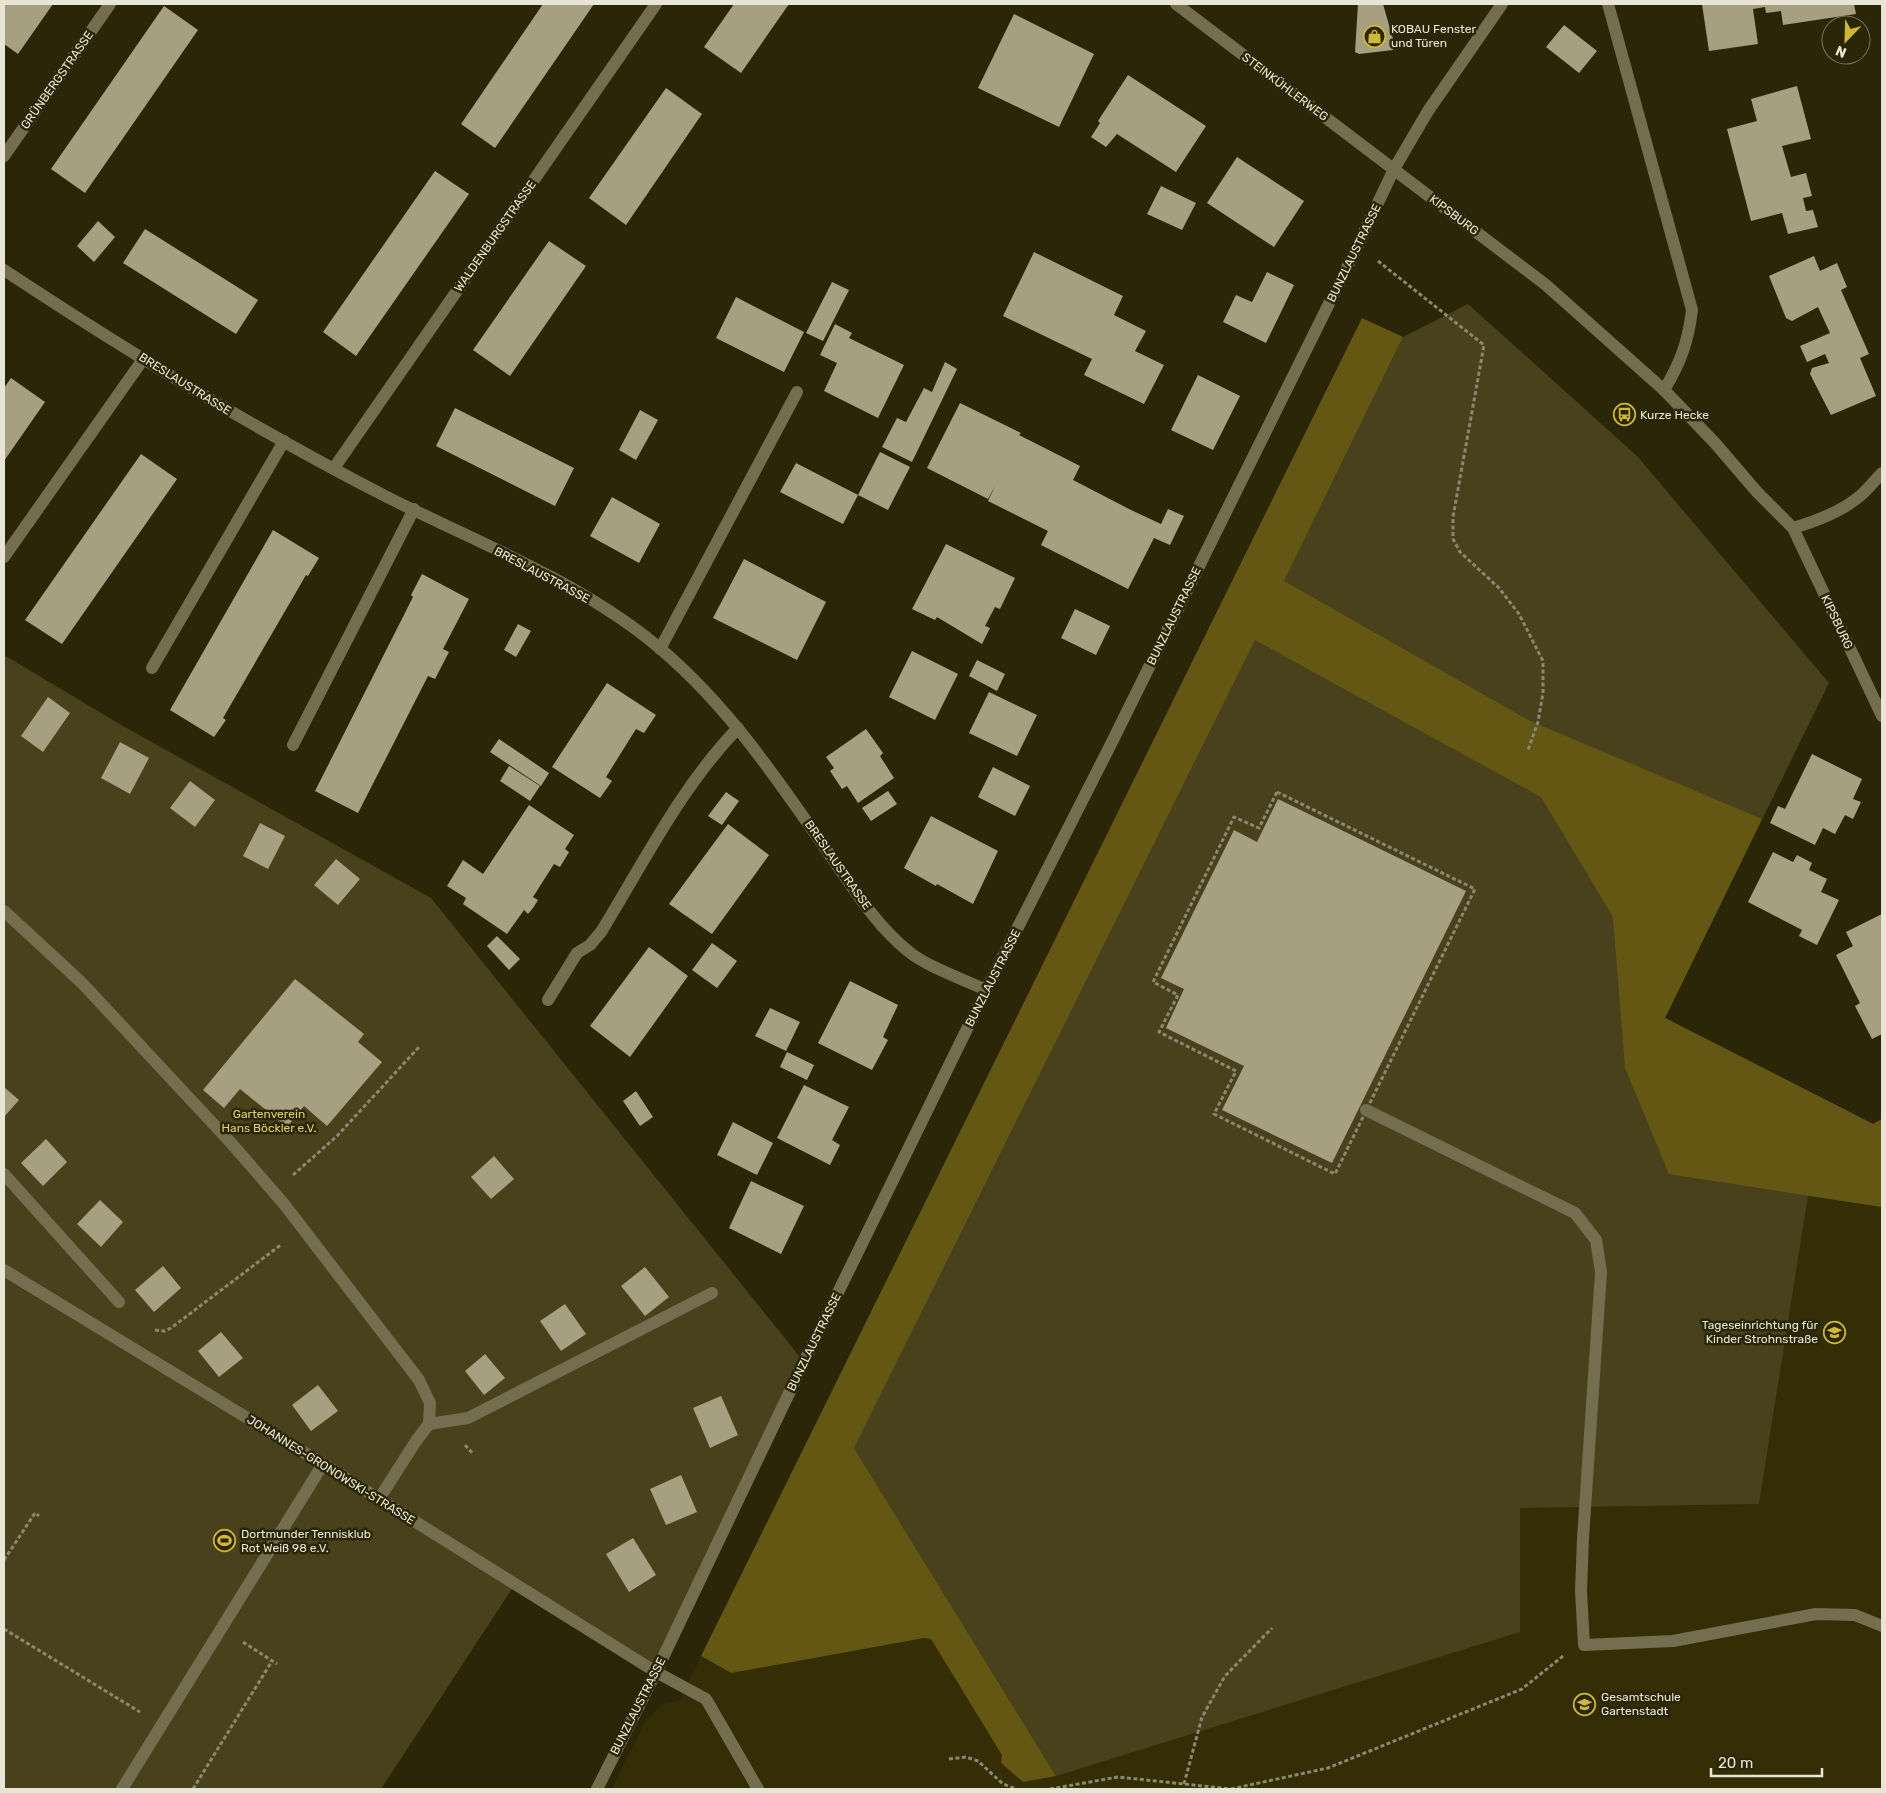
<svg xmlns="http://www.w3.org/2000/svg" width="1886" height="1793" viewBox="0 0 1886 1793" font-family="Rubik,sans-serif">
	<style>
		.built { fill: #342d06 }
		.green { fill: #49411c }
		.forest { fill: #645713 }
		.building { fill: #a7a080 }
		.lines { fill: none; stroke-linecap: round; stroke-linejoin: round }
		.path { stroke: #8c8770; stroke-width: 3; stroke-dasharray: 4 2.5; stroke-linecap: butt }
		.minor { stroke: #746e4f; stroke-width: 12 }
		.labels { text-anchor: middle; stroke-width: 5; stroke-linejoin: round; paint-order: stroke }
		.poi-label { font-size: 12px; fill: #e8e5d4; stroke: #2c2609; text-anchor: start }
		.street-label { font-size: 12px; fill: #e8e5d4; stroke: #2c2609 }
		.park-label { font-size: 12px; fill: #e1cf72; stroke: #2c2609 }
	</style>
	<rect width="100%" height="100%" fill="#2c2609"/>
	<path class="built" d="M1808 1196 1882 1207V1789H612L645 1722 661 1705 680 1700 701 1656 730 1673 937 1624 1010 1729 1001 1763 1014 1774 1053 1771 1056 1776 1520 1508 1759 1504Z"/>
	<g class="green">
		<path d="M1468 304 1637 456 1829 683 1665 1018 1873 1124 1882 1119V1207L1808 1196 1759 1504 1520 1508V1632L1056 1776 826 1403 1268 613 1403 337Z"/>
		<path d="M4 655 123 726 431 898 804 1362 656 1672 515 1584 381 1789H4Z"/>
	</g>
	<path class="forest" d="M1362 318 1403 337 1284 581 1528 720 1762 819 1665 1018 1873 1124 1882 1119V1207L1669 1174 1625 1068 1613 917 1541 797 1255 640 854 1448 1056 1776 1023 1782 1001 1763 1002 1755 931 1639 924 1638 731 1673 701 1656Z"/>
	<g class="building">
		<path d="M4 4H53L18 54 4 44Z"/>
		<path d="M543 4H594L495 148 461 124Z"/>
		<path d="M734 4H789L741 73 704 47Z"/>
		<path d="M1358 4H1383L1395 46 1393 50 1359 54 1355 52Z"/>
		<path d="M1702 4H1854L1856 14 1783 25 1781 11 1766 13 1765 7 1753 9 1758 44 1709 51Z"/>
		<path d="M164 6 198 30 85 193 51 169Z"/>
		<path d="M1014 14 1094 54 1059 127 978 88Z"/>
		<path d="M1564 25 1597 51 1579 73 1546 47Z"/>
		<path d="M1128 75 1206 126 1176 172 1117 134 1106 147 1091 137 1100 123 1098 121Z"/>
		<path d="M1797 86 1811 139 1782 146 1791 177 1806 173 1812 196 1803 198 1806 211 1813 210 1818 227 1788 234 1782 213 1751 221 1727 129 1757 121 1751 99Z"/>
		<path d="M666 88 702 114 626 225 589 198Z"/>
		<path d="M1237 157 1304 201 1274 247 1207 203Z"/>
		<path d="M435 171 469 194 356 356 323 332Z"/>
		<path d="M1161 186 1196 203 1182 230 1147 214Z"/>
		<path d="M98 221 115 237 94 262 77 246Z"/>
		<path d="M145 229 258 300 236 334 123 263Z"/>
		<path d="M549 241 586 266 510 376 473 350Z"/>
		<path d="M1034 252 1123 296 1114 315 1146 331 1135 351 1164 365 1144 404 1084 375 1092 359 1003 316Z"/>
		<path d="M1814 256 1820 271 1837 263 1847 287 1841 290 1869 354 1860 358 1876 396 1831 415 1810 374 1812 368 1829 363 1825 354 1807 362 1800 346 1830 333 1818 307 1792 321 1786 318 1769 276Z"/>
		<path d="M1267 272 1294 285 1266 343 1223 322 1236 295 1252 302Z"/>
		<path d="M832 282 849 290 823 341 806 333Z"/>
		<path d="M736 297 804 332 784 372 716 338Z"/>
		<path d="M835 324 852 333 849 338 904 365 878 418 824 391 837 363 820 355Z"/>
		<path d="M945 362 957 369 912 462 882 447 897 418 906 422 924 388 932 392Z"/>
		<path d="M1198 375 1240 396 1213 450 1171 430Z"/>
		<path d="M11 378 45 402 4 461V388Z"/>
		<path d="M960 403 1021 433 1019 435 1080 466 1073 480 1131 510 1161 524 1168 509 1184 516 1170 545 1154 538 1128 589 1041 545 1048 531 988 501 995 486 988 499 927 468Z"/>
		<path d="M455 408 574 468 555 506 436 446Z"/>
		<path d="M640 410 658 420 636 460 619 450Z"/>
		<path d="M880 452 910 467 888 510 858 495Z"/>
		<path d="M141 454 177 479 62 644 25 620Z"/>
		<path d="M796 463 858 495 843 524 780 492Z"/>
		<path d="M612 497 660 524 639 563 590 536Z"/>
		<path d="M273 530 319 558 308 576 306 575 223 718 226 720 214 737 170 710Z"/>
		<path d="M946 544 1015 578 1000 609 995 607 985 626 990 628 982 644 937 617 935 620 912 609Z"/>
		<path d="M744 559 826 602 797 660 713 618Z"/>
		<path d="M422 574 469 599 443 649 449 652 435 679 428 676 358 813 315 791 413 597 411 595Z"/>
		<path d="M1075 609 1110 626 1096 655 1061 638Z"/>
		<path d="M518 624 531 631 516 657 504 650Z"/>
		<path d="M912 651 958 674 935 720 889 697Z"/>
		<path d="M977 660 1005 674 997 691 969 676Z"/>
		<path d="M607 683 656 715 644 733 636 729 606 777 612 781 600 798 552 767Z"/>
		<path d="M989 692 1037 715 1017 756 969 733Z"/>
		<path d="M48 697 70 713 43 752 21 736Z"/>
		<path d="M866 729 883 753 880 756 894 778 858 803 847 786 842 789 830 771 834 768 826 757Z"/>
		<path d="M499 739 549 773 541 786 490 752Z"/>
		<path d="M120 742 149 758 130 794 101 778Z"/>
		<path d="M1812 754 1862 779 1853 799 1861 802 1853 819 1845 815 1835 834 1823 828 1815 845 1770 823 1778 806 1785 809Z"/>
		<path d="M509 766 540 786 530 801 500 781Z"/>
		<path d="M993 767 1030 786 1015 816 978 797Z"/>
		<path d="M190 781 215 800 195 827 170 808Z"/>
		<path d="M888 791 897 804 871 821 862 808Z"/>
		<path d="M726 792 739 801 722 825 708 816Z"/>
		<path d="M1278 799 1466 891 1332 1163 1222 1110 1244 1066 1166 1028 1184 989 1161 978 1234 830 1257 842Z"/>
		<path d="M529 805 574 835 565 849 569 852 560 867 554 864 533 897 538 900 533 908 528 914 524 910 507 934 463 904 466 898 447 886 463 860 483 874Z"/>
		<path d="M931 816 998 851 973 904 937 884 936 886 904 868Z"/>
		<path d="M260 823 285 836 268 869 243 856Z"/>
		<path d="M728 824 769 855 712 934 669 904Z"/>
		<path d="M1773 852 1793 862 1797 855 1812 863 1809 870 1827 879 1821 892 1839 900 1817 945 1799 936 1802 930 1748 902Z"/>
		<path d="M336 859 360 879 338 905 314 885Z"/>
		<path d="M1882 914V1034L1872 1039 1855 1006 1860 1003 1836 955 1853 946 1846 932Z"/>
		<path d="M497 936 520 959 509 970 487 946Z"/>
		<path d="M712 943 737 961 717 988 692 970Z"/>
		<path d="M649 947 688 976 630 1057 590 1026Z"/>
		<path d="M295 979 364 1034 358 1042 382 1062 327 1126 304 1106 287 1127 240 1089 224 1108 203 1090Z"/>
		<path d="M850 981 898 1005 883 1037 888 1040 872 1070 818 1043Z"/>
		<path d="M770 1008 800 1022 786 1051 755 1036Z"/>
		<path d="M787 1052 814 1065 807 1080 780 1067Z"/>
		<path d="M804 1085 849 1107 832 1140 840 1145 830 1165 777 1138Z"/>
		<path d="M4 1087 19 1100 4 1117Z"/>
		<path d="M636 1091 653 1117 640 1126 623 1101Z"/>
		<path d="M733 1122 773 1143 757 1175 717 1155Z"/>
		<path d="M46 1139 67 1162 43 1186 21 1163Z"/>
		<path d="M494 1156 514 1179 491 1199 471 1177Z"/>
		<path d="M751 1181 804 1206 781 1254 729 1228Z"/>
		<path d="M100 1200 123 1222 101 1247 77 1224Z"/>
		<path d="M163 1266 181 1288 154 1312 135 1290Z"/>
		<path d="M645 1267 669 1297 645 1316 621 1286Z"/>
		<path d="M565 1304 586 1334 561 1351 540 1321Z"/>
		<path d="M221 1332 243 1358 219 1377 198 1351Z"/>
		<path d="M485 1354 505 1378 484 1395 465 1371Z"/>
		<path d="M318 1385 338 1411 311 1431 292 1405Z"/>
		<path d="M721 1396 738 1435 710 1448 693 1408Z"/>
		<path d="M681 1475 697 1512 666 1525 650 1489Z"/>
		<path d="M633 1538 656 1575 629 1592 606 1554Z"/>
	</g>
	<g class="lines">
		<g class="path">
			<path d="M1378 261 1484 345 1453 517V539L1460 552 1499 588 1519 614 1543 661V693L1538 722 1528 750"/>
			<path d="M1277 792 1475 889 1335 1174 1214 1114 1236 1071 1159 1032 1178 995 1153 982 1234 817 1259 828Z"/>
			<path d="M293 1175 337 1136 419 1047"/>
			<path d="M155 1330 165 1331 171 1328 282 1244"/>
			<path d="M465 1445 473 1454"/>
			<path d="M4 1560 35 1513 39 1516"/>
			<path d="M4 1629 140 1712"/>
			<path d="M243 1642 277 1664"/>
			<path d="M949 1759 966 1757 978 1761 1003 1784 1016 1789"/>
			<path d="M1184 1784 1202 1717 1225 1676 1272 1628"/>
			<path d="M193 1789 272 1661"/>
			<path d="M1050 1789 1118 1777 1231 1789"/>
			<path d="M1231 1789 1328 1768 1522 1689 1563 1656"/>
		</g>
		<g class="minor">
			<path d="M1176 4 1546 285 1664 390 1715 443 1757 492 1793 528 1882 716"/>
			<path d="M1608 4 1692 310C1688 342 1681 362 1664 390"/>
			<path d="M4 156 110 4"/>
			<path d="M4 270C128 352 256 430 389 498 475 541 570 578 646 637 719 694 771 770 823 845 849 881 873 923 908 951 927 967 963 979 986 990"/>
			<path d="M334 468 656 4"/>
			<path d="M1793 528C1817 521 1841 512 1860 496 1868 489 1875 480 1882 473"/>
			<path d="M4 557 144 358"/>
			<path d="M660 649 797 392"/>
			<path d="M152 668 284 441"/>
			<path d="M293 745 414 509"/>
			<path d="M4 911 82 983 232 1144 284 1204 419 1380 430 1403 429 1424 416 1441 379 1499"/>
			<path d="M548 1000 577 953 590 945 601 932C644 862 681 787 738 728"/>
			<path d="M1366 1110 1575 1213 1596 1240 1601 1272 1583 1538 1581 1591 1584 1645 1673 1641 1816 1614 1855 1615 1882 1626"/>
			<path d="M4 1174 119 1302"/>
			<path d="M4 1270 323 1464 656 1672 706 1699 758 1789"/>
			<path d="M429 1424 468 1418 712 1293"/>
			<path d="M122 1789 323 1464"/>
			<path d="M597 1789 656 1672 804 1362 986 990 1111 744 1358 245 1394 169 1428 111 1502 4"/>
		</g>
	</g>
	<defs>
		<symbol id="shop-ring" viewBox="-11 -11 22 22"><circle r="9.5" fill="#2c2609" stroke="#d0b837" stroke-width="1.5"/><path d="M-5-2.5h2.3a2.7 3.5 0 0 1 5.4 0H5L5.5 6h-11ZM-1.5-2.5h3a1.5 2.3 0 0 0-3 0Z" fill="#d0b837"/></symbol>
		<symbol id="bus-ring" viewBox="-11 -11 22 22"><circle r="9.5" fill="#2c2609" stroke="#d0b837" stroke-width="1.5"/><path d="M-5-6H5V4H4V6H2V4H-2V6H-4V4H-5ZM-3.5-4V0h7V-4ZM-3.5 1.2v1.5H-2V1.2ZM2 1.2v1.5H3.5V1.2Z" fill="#d0b837"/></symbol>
		<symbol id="school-ring" viewBox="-11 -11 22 22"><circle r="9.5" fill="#2c2609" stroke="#d0b837" stroke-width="1.5"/><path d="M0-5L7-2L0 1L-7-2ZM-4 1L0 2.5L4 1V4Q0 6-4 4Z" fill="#d0b837"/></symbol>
		<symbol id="stadium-ring" viewBox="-11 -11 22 22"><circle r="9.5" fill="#2c2609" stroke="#d0b837" stroke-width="1.5"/><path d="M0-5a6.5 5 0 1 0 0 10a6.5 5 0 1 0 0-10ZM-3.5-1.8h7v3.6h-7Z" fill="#d0b837"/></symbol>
	</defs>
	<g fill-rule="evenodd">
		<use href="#shop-ring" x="1362" y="24" width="25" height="25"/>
		<use href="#bus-ring" x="1612" y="402" width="25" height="25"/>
		<use href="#school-ring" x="1822" y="1320" width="25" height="25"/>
		<use href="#stadium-ring" x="212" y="1528" width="25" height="25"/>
		<use href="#school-ring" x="1572" y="1692" width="25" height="25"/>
	</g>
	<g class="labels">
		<g class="poi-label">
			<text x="1391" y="33">KOBAU Fenster<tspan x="1391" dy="14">und Türen</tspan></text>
			<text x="1640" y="419">Kurze Hecke</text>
			<text x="1818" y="1329" text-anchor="end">Tageseinrichtung für<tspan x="1818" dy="14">Kinder Strohnstraße</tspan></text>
			<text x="241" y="1538">Dortmunder Tennisklub<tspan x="241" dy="14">Rot Weiß 98 e.V.</tspan></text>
			<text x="1601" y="1701">Gesamtschule<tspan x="1601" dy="14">Gartenstadt</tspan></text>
		</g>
		<g class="street-label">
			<text transform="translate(57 80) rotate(-55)" y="4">GRÜNBERGSTRASSE</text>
			<text transform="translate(1285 87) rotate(37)" y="4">STEINKÜHLERWEG</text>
			<text transform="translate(1454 215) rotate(37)" y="4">KIPSBURG</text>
			<text transform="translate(495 236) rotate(-55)" y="4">WALDENBURGSTRASSE</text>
			<text transform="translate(1354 253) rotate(-64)" y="4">BUNZLAUSTRASSE</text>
			<text transform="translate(185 384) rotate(32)" y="4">BRESLAUSTRASSE</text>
			<text transform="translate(542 575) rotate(28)" y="4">BRESLAUSTRASSE</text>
			<text transform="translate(1174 616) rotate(-64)" y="4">BUNZLAUSTRASSE</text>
			<text transform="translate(1837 622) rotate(65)" y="4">KIPSBURG</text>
			<text transform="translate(838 865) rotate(55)" y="4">BRESLAUSTRASSE</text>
			<text transform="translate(993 978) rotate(-63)" y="4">BUNZLAUSTRASSE</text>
			<text transform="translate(814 1342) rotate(-64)" y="4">BUNZLAUSTRASSE</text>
			<text transform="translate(331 1470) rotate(32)" y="4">JOHANNES-GRONOWSKI-STRASSE</text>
			<text transform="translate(638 1706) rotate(-63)" y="4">BUNZLAUSTRASSE</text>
		</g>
		<g class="park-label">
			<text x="269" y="1118">Gartenverein<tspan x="269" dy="14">Hans Böckler e.V.</tspan></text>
		</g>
	</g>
	<rect width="1886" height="1793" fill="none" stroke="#e8e5d4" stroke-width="10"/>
	<g transform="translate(1846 40) rotate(203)"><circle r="24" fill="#2c2609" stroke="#77725a"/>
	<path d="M0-4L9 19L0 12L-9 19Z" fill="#d0b837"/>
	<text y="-8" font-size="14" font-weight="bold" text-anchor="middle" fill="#e8e5d4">N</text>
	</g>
	<path d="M1711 1768v8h111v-8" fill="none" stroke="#e8e5d4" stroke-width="2.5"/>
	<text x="1718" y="1768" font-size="15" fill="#e8e5d4" stroke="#2c2609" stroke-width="4" paint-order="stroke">20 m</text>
</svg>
